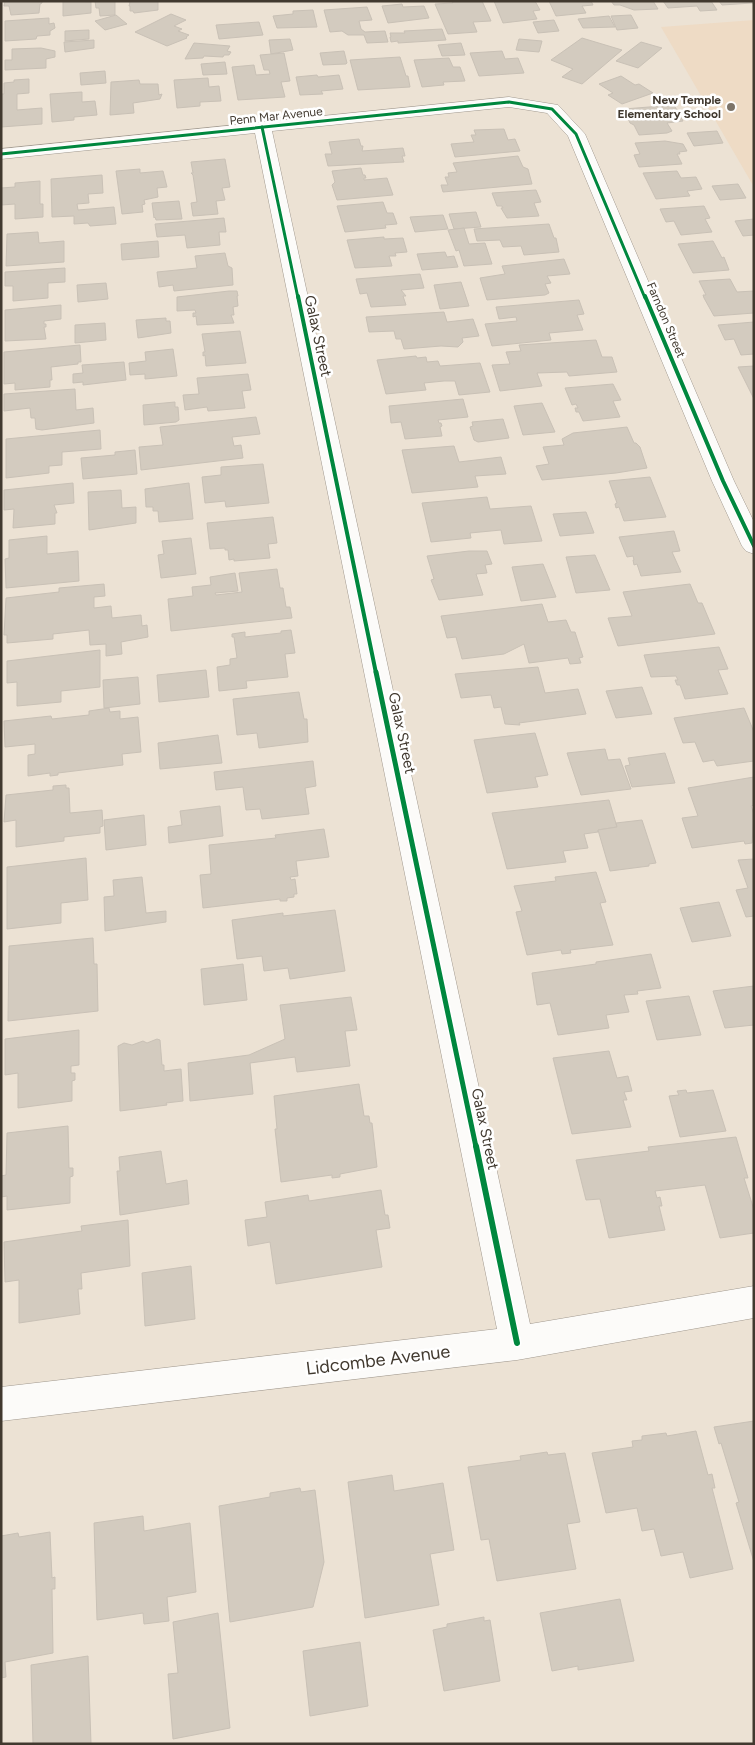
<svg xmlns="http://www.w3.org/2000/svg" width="755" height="1745" viewBox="0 0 755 1745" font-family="Figtree,sans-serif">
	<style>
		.built { fill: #eedbc5 }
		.building { fill: #d3cbbf; stroke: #c9c1b6 }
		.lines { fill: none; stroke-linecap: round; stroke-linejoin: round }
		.minor-casing { stroke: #a1998f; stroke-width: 1 }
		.minor { fill: #fcfbf9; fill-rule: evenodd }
		.cycleway-far3-casing { stroke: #fff; stroke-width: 5 }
		.cycleway-far2-casing { stroke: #fff; stroke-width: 6 }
		.cycleway-far1-casing { stroke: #fff; stroke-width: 8 }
		.cycleway-casing { stroke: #fff; stroke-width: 9 }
		.cycleway-far3 { stroke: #00873e; stroke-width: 3 }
		.cycleway-far2 { stroke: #00873e; stroke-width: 4 }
		.cycleway-far1 { stroke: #00873e; stroke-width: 5 }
		.cycleway { stroke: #00873e; stroke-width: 6 }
		.poi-dot { fill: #7d7469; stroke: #fff; stroke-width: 2 }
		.labels { text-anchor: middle; stroke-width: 5; stroke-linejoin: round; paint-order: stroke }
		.far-poi-label { font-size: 12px; font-weight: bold; fill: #41392f; stroke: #fff; text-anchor: end }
		.far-street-label { font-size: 12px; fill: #41392f; stroke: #fff }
		.street-label { font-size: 15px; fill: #41392f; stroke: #fff }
		.near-street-label { font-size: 18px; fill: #41392f; stroke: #fff }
	</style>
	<rect width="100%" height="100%" fill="#ece2d4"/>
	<path class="built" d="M754 20V187L661 27Z"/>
	<g class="building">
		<path d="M5 1H42V3L40 4 39 13 11 15 9 6H4Z"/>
		<path d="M63 1 91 2V13L63 16Z"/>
		<path d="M95 1H115V15L100 16 99 8H96Z"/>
		<path d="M126 1H158V10L134 13 133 11H130V6H129L130 2Z"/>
		<path d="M452 1H482L491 21 473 22 477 32 448 34 435 4 453 3Z"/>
		<path d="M494 1H535L540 10 533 11 537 19 503 23Z"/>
		<path d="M549 1H591L593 5 582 6 586 13 556 16Z"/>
		<path d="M611 1H653L658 9 634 10 620 5H614Z"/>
		<path d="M663 1H711L717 10 700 11 697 6 668 8Z"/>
		<path d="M719 1H754V5L752 3 722 5Z"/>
		<path d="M402 4 403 7 424 6 429 18 388 23 382 6Z"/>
		<path d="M367 7 372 20 359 21 361 29 365 32 385 31 388 42 367 43 364 35H348L342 31 330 32 324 10Z"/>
		<path d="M313 10 317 27 277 28 273 16 293 14V11Z"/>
		<path d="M171 14 186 20 174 26 182 29 178 31 189 35 186 37 187 38 167 46 135 32Z"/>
		<path d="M116 15 127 24 105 30 95 21Z"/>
		<path d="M631 15 638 28 617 30 611 16Z"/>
		<path d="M609 16 615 27 583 28 578 19Z"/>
		<path d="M49 18V24L54 23 55 28 50 31V35L37 36 36 39 5 41V21Z"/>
		<path d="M554 20 559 31 538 33 533 22Z"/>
		<path d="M259 22 263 35 219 39 216 25Z"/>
		<path d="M442 29 446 40 398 43V41L391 42 390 37H391L390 33H405L404 31Z"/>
		<path d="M89 30V39L65 41V31Z"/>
		<path d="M582 38 622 50 582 84 562 77 573 69 551 60Z"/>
		<path d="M290 39 293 50 271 54 269 40Z"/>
		<path d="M519 39 542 41 539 52 516 50Z"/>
		<path d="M94 40V48L65 52 64 42Z"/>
		<path d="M641 42 662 48 638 68 616 61Z"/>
		<path d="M194 43 230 46 227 51 231 52 229 55H224L223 57 204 56 203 58 185 59Z"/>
		<path d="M461 43 465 55 442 56 438 45Z"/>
		<path d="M41 48 55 51V57L46 59V68L5 70V60H12V49Z"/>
		<path d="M344 51 347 63 346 64 323 65 320 53Z"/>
		<path d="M502 51 505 59 518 58 524 73 479 76 470 53Z"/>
		<path d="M284 53 290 81 281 82 285 97 238 100 232 67 254 65 256 75 270 74 269 70H264L260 55Z"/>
		<path d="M400 57 406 76H408L410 87 358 90 350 60Z"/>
		<path d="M449 58 453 67H460L465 81 443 82 444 85 422 87 414 60Z"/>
		<path d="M225 62 227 74 203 75 201 64Z"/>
		<path d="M105 71 106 83 81 85 80 73Z"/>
		<path d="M317 75 318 77 339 75 343 89 321 91 323 94 300 95 296 77Z"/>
		<path d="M621 76 635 85 639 84 653 93 622 104 608 95 613 93 599 84Z"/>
		<path d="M208 78 209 87 219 86 221 101 200 102V106L177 108 174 80Z"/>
		<path d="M29 79V93L17 94V110L42 108V124L1 127V94H4V83L14 82V80Z"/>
		<path d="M139 80 140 84H158L159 95 162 94 160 99 133 103 134 113 110 115 111 82Z"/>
		<path d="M82 92V102L95 101 97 115 74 117V120L52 122 50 94Z"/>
		<path d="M674 105 683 121 667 123 672 131 667 133 639 135 634 125 630 123 624 109Z"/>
		<path d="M504 129 508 140 515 139 520 151 455 157 451 144 474 142 471 135H476L474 130Z"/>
		<path d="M717 131 723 143 694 146 687 133Z"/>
		<path d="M359 139 361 146H363L362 151 403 148 405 156H402L404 162 328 166 325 154H332L329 142Z"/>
		<path d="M665 141 683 144 687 151 679 152 680 154H677L682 164 639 167 634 155 640 154 635 143Z"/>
		<path d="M518 156 523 167 528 169 532 184 443 192 441 185H448L445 177H449L448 173 457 172 453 163Z"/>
		<path d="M225 159 230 187 222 188 225 200 216 201 218 214 193 216 191 203 197 202 193 175 191 173H193L191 162Z"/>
		<path d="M361 168 363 175H365L366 178H364V180L387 178 393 195 337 200 332 185 335 182 332 171Z"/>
		<path d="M140 169V173L163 171 167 187 157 188 158 197 144 200 145 204 142 205 143 212 122 214 116 171Z"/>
		<path d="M677 171 681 178 696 177 702 189 687 191 690 196 656 199 643 173Z"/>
		<path d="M102 175 103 193 88 194 89 203 77 204 78 210 114 207 116 224 90 226 88 223 74 224V216L52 217 51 179Z"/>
		<path d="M40 181V204H43V217L15 219V204L1 205V188L15 187V183Z"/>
		<path d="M738 184 746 198 720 200 712 186Z"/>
		<path d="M536 190 541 202 534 203 539 216 507 218 501 208H503L502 206H497L492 193Z"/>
		<path d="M179 201 182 219 156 220 155 217 154 218 152 203Z"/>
		<path d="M383 202 387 213H393L397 224 385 225 386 228 345 232 337 206Z"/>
		<path d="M704 206 710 218 705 219 712 232 681 235 674 221 666 222 660 209Z"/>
		<path d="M476 212 481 227 454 229 449 214Z"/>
		<path d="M443 215 448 229 415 232 410 217Z"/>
		<path d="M224 218 226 232H219L220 245 187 248 185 235 157 237 155 224Z"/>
		<path d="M754 219V235L743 236 735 221Z"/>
		<path d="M549 224 554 238H556L559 252 524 255 521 246 503 247 500 240 477 241 474 229Z"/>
		<path d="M464 228 469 244 485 243 492 264 464 266 459 250 456 251 448 230Z"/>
		<path d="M38 232 39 243 64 241V262L6 266 7 234Z"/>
		<path d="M384 237V239L403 238 407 252 395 253 396 256H389L392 266 355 268 347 240Z"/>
		<path d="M158 241 159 257 122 260 121 244Z"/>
		<path d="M713 241 722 258 724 257 729 270 693 273 678 244Z"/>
		<path d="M445 252 447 257 454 256 458 267 422 270 417 254Z"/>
		<path d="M225 253 228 266 232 268 233 285 174 291 173 285 159 287 157 272 197 268 195 256Z"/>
		<path d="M564 259 570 274 547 276 551 283 545 284 549 293 545 295 487 300 480 278 505 274 502 266Z"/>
		<path d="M65 268V282L48 283V298L13 301V286H5V272Z"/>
		<path d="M420 274 424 288 401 290 406 296H403L406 305 371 307 367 293 360 294 356 279Z"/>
		<path d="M730 279 737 292 754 291V313L714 316 704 298 703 295H706L699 281Z"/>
		<path d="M461 282 469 306 440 309 434 285Z"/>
		<path d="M106 283 108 299 78 302 77 285Z"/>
		<path d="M229 291H237L238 296H237L238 306 233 307 234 315H231L234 323 197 325 196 316 193 317V313H196L195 310 177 311V297Z"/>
		<path d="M579 300 584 314 577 315 583 330 549 333 551 340 492 346 485 324 517 321 516 317 499 319 496 307Z"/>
		<path d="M61 305V319L44 321V324H46V327H44L46 339 5 341V310Z"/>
		<path d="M444 312 447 322 473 319 479 336 462 338 463 342 458 347 441 346 404 349 401 339H396L394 331 369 332 366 317Z"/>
		<path d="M166 318V321H170L171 333 138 338 136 320Z"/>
		<path d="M754 322V354L741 355 734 339 725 340 718 325Z"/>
		<path d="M105 323 106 340 75 343V325Z"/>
		<path d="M240 331 246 363 206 366 205 355 203 356V352H205L202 334Z"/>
		<path d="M596 340 602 357H612L617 372 569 376 567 372 537 373 542 386 500 391 492 365 510 364 506 352 521 351 519 345Z"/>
		<path d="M80 345 81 362H78V364L51 367 52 380H50V387L15 390V383L4 384V352Z"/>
		<path d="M173 349 177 376 145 379V374L130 375 129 363 146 361 145 352Z"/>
		<path d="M416 356 417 358 426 357 427 362 438 361 440 366 480 363 490 392 459 395 455 381H444L424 383 426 390 386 394 377 360Z"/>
		<path d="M124 362 126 380 83 385V382L73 383V374L83 373 82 365Z"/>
		<path d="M754 366V399L738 367Z"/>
		<path d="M248 374 251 390 242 391 245 408 208 411 207 407 185 410 183 395 199 394 197 378Z"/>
		<path d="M613 384 621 400 613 401 620 417 583 421 579 412H576L575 408H578L576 404 572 405 565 388Z"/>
		<path d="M75 389 76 410 93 408 94 423 42 430 36 429 35 418H31L30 408 4 411V394Z"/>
		<path d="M463 399 468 417 438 420 439 423H441L442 426 440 427 442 436 405 439 401 422 391 423 389 406Z"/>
		<path d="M175 402V407H178L179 420 176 422 144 425 143 405Z"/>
		<path d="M542 403 555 432 523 435 514 406Z"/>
		<path d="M256 417 260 434 232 437 234 446 241 445 243 458 141 470 139 447 163 445 160 427Z"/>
		<path d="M503 419 509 438 478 442 474 440 470 427 473 426 472 422Z"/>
		<path d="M627 427 634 443H636L640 447 647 468 616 473 542 480 536 466 549 464 543 447 564 445 562 439 573 433Z"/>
		<path d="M100 430 101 449 62 452V465L49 466V473L6 478V439Z"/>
		<path d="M454 446 459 462 501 457 506 474 475 476 478 487 412 493 402 450Z"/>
		<path d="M135 450 137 474 83 479 81 458 115 455V452Z"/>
		<path d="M263 464 269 503 226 507 225 501 205 503 202 477 221 475V467Z"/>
		<path d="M650 477 666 517 624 521 619 507 616 508 615 504 617 503 609 481Z"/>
		<path d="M73 483 74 503 54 505 57 513H55V524L13 528 14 509 4 510V490Z"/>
		<path d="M189 483 193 519 159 522 158 511H153V507H146L145 489Z"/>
		<path d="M121 490 122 508 136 507V523L89 530 88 492Z"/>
		<path d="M487 497 490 509 531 506 542 541 504 544 501 530 470 533 471 538 431 542 422 503Z"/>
		<path d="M586 512 594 533 560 536 553 514Z"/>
		<path d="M273 517 277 543 268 544 270 558 234 561V559L229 560 228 550H225V548L210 549 207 523Z"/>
		<path d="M674 531 680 551 672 552 681 572 641 576 637 564 634 565 633 560H634L633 556 627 557 619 537Z"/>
		<path d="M47 536V554L78 551 79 581 6 588 5 559 9 558V540Z"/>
		<path d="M191 538 196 574 161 578 158 555 164 554 162 541Z"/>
		<path d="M469 551H487L492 564 485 565 487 573 476 574 483 595 439 600 431 580 434 579 427 556Z"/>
		<path d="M595 555 610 590 576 593 566 557Z"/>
		<path d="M543 564 556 597 521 601 512 567Z"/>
		<path d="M277 569 280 588H283L286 607H290L292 618 171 631 168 599 193 596 192 587 211 585 210 577 235 573 238 591 215 593 216 595 242 592 239 573Z"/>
		<path d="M104 584 105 596 94 597V608L111 606 112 618 141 615 142 626 147 625 148 637 121 642 122 654 106 656V644L90 645 89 630 53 634V639L7 643V635H4L6 598 59 592V588Z"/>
		<path d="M690 584 698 603H702L715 634 618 646 608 618 632 616 623 592Z"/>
		<path d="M542 604 548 622 566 620 571 632H575L583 657 579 658 581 663 570 664 568 658 529 663 524 644 504 654 462 659 456 637 447 638 441 616Z"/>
		<path d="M291 630 295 653 285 654 288 677 246 681 247 688 219 691 217 667 230 665V659L237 658 234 637H232V634L245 632V637L281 633V631Z"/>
		<path d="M719 647 728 669 718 670 728 694 685 699 680 685H677L675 680H678L676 676 651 677 644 655Z"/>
		<path d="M100 650V687L61 691V702L17 706V682L7 683V661Z"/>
		<path d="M538 667 545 693 578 689 586 714 519 723 520 725 505 724 501 707 494 708 491 695 461 698 455 674Z"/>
		<path d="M206 670 209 697 159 702 157 675Z"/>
		<path d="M138 677 140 704 104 708 103 680Z"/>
		<path d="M642 687 652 714 616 718 606 691Z"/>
		<path d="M299 692 304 719H307L308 742 259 748 257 733 237 735 233 699Z"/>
		<path d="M109 708 110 712 120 711V719L138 717 141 752 122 754 123 765 58 773V775L50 776V773L28 776V755L35 754V744L5 747 4 721 51 716 52 719 89 715V711Z"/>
		<path d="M744 708 754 732V761L717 766 714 760 703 762 695 742 683 743 674 718Z"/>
		<path d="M535 733 548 775 535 777 538 787 487 793 474 740Z"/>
		<path d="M218 735 222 763 160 769 158 743Z"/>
		<path d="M605 749 608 760 620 759 631 789 581 795 567 753Z"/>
		<path d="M665 753 675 783 632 787 625 766 630 765 628 758Z"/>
		<path d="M313 761 316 786 305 788 309 814 262 819 260 809 246 810 243 787 216 790 214 772Z"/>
		<path d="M754 777V805L751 806 754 814 752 843 745 844 744 841 692 848 682 818 698 816 688 788Z"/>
		<path d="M66 785V788H69L70 813 102 810 103 826 100 827V833L64 837V841L16 847V820L4 822 6 795 53 790V786Z"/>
		<path d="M609 800 617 827 598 830V832L584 834 588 848 563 851 566 862 507 869 492 813Z"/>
		<path d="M220 806 223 836 169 843 168 827 182 825 180 811Z"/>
		<path d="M144 815 146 845 106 850 104 820Z"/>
		<path d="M642 820 656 863 649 864V866L610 871 598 830 617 827 616 823Z"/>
		<path d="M324 829 329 857 296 861 298 876 290 877 291 880 295 879 297 894H294V897L287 898V901H280V899L203 908 200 875 211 874 209 845 276 838 275 835Z"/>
		<path d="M86 858 88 900 61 903V923L7 929V867Z"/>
		<path d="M754 859V916L746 917 736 890 748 888 738 860Z"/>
		<path d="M596 872 606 902 600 903 613 945 570 950 571 953 562 954 561 950 527 955 516 912 522 911 514 886 556 881 555 877Z"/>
		<path d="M142 877 146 913 166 911V922L105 931 104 897 114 896 113 880Z"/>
		<path d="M719 902 731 936 692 942 680 908Z"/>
		<path d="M335 910 345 971 290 979 288 968 264 971 262 956 237 959 232 920 283 913V916Z"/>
		<path d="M93 938 94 964H97L98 1011 8 1021 9 946Z"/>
		<path d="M651 954 661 988 637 991 638 994 624 995 629 1012 606 1015 609 1028 558 1035 550 1003 537 1005 532 973 596 964V962Z"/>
		<path d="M243 964 247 1000 204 1005 201 969Z"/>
		<path d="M754 986V1025L725 1028 713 991Z"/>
		<path d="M689 996 701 1035 657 1040 646 1001Z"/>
		<path d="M351 997 357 1030 345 1031 350 1066 297 1072 295 1057 250 1063 253 1094 190 1101 188 1063 249 1055 285 1039 280 1005Z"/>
		<path d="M79 1030V1065L71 1066V1073H75V1080L72 1081V1101L18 1108V1073L5 1075V1039Z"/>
		<path d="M157 1039 160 1040 162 1065H164V1071L181 1069 183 1101 166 1103 167 1105 120 1111 118 1046 124 1043 132 1045 143 1041 147 1043Z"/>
		<path d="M609 1051 617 1078 628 1076 632 1091 624 1092 627 1100H623L631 1127 572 1134 553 1058Z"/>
		<path d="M359 1084 364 1116H369L370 1123H372L377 1167 340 1174V1177L332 1178V1175L281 1182 275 1129H277L274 1096Z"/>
		<path d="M686 1090 687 1093 713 1090 726 1131 680 1137 669 1096 679 1095 677 1091Z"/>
		<path d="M68 1126 69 1168H73V1176L70 1177V1203L7 1210V1196L1 1197V1176L6 1175 7 1133Z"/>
		<path d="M736 1137 748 1178H744L754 1210V1233L720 1238 705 1185 655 1191 657 1198 660 1197 662 1206H659L665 1230 609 1238 600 1199 586 1200 576 1160 649 1151 648 1147Z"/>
		<path d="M161 1151 166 1184 187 1180 189 1204 120 1215 117 1171H120L119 1157Z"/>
		<path d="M381 1190 385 1215H388L390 1228 376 1230 382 1267 276 1284 270 1242 248 1246 245 1220 267 1217 265 1202 308 1195 309 1201Z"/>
		<path d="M128 1220 130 1266 81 1273 82 1289H78L80 1314 19 1323V1280L5 1282 4 1242 82 1231 81 1226Z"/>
		<path d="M191 1266 195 1319 145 1326 142 1273Z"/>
		<path d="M754 1421V1562L736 1503 739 1502 721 1443 719 1444 714 1427Z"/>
		<path d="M696 1431 708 1475 712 1474 715 1488H712L733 1569 690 1578 683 1552 661 1556 654 1529 642 1531 637 1508 606 1513 592 1453 633 1447 632 1441 642 1440V1436L666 1433 667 1436Z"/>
		<path d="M547 1452 548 1455 565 1453 580 1522 567 1524 576 1569 497 1581 489 1539 481 1540 468 1467 521 1460 520 1456Z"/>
		<path d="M392 1475 394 1491 443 1483 454 1550 430 1554 439 1605 365 1618 348 1482Z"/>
		<path d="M300 1488 301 1492 315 1490 324 1562 313 1607 230 1622 219 1506 270 1497V1493Z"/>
		<path d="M143 1516 144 1531 190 1523 196 1592 167 1597 169 1621 144 1624 143 1613 97 1620 94 1523Z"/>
		<path d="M50 1532 52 1578 55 1577V1589H52L53 1653 5 1662 6 1677 1 1678V1536L18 1533 19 1537Z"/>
		<path d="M620 1599 634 1661 578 1670V1666L552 1671 540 1613Z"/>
		<path d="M218 1613 230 1728 173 1739 168 1674 178 1673 173 1622Z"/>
		<path d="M484 1617V1621L490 1620 500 1681 444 1691 433 1630 447 1627V1624Z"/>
		<path d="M360 1642 368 1706 310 1716 303 1651Z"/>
		<path d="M88 1656 91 1744H33L31 1665Z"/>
	</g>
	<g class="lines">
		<defs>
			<path id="minor" d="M509 97 558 105 585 134 734 481 754 522V554L746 551 742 546 712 481 568 136 547 113 509 107 272 131 530 1324 754 1286V1318L517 1360 1 1421V1387L497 1329 255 133 1 159V149Z"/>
		</defs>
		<use href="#minor" class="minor-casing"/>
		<use href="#minor" class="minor"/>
		<defs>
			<g id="cycleway-far3">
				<path d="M262 127 298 298"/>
				<path d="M1 154 509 102 552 109 576 134 645 298"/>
			</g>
			<g id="cycleway-far2">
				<path d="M298 296 376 673"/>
				<path d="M645 296 723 481 754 546"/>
			</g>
			<path id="cycleway-far1" d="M376 672 476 1147"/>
			<path id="cycleway" d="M476 1146 517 1343"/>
		</defs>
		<use href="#cycleway-far3" class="cycleway-far3-casing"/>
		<use href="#cycleway-far2" class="cycleway-far2-casing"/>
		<use href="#cycleway-far1" class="cycleway-far1-casing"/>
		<use href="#cycleway" class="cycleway-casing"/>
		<use href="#cycleway-far3" class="cycleway-far3"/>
		<use href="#cycleway-far2" class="cycleway-far2"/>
		<use href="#cycleway-far1" class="cycleway-far1"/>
		<use href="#cycleway" class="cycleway"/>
	</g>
	<circle class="poi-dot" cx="731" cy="107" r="5"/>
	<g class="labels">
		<g class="far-poi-label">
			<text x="721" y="104">New Temple<tspan x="721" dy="14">Elementary School</tspan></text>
		</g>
		<g class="far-street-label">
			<text transform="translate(276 116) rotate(-6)" y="4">Penn Mar Avenue</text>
			<text transform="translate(666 320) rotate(67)" y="4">Farndon Street</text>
		</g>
		<g class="street-label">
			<text transform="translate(318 336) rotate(78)" y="5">Galax Street</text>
			<text transform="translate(402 733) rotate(78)" y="5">Galax Street</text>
			<text transform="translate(485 1129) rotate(78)" y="5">Galax Street</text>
		</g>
		<g class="near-street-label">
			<text transform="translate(378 1360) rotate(-7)" y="6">Lidcombe Avenue</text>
		</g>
	</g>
	<rect width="755" height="1745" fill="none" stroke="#41392f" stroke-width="5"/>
</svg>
